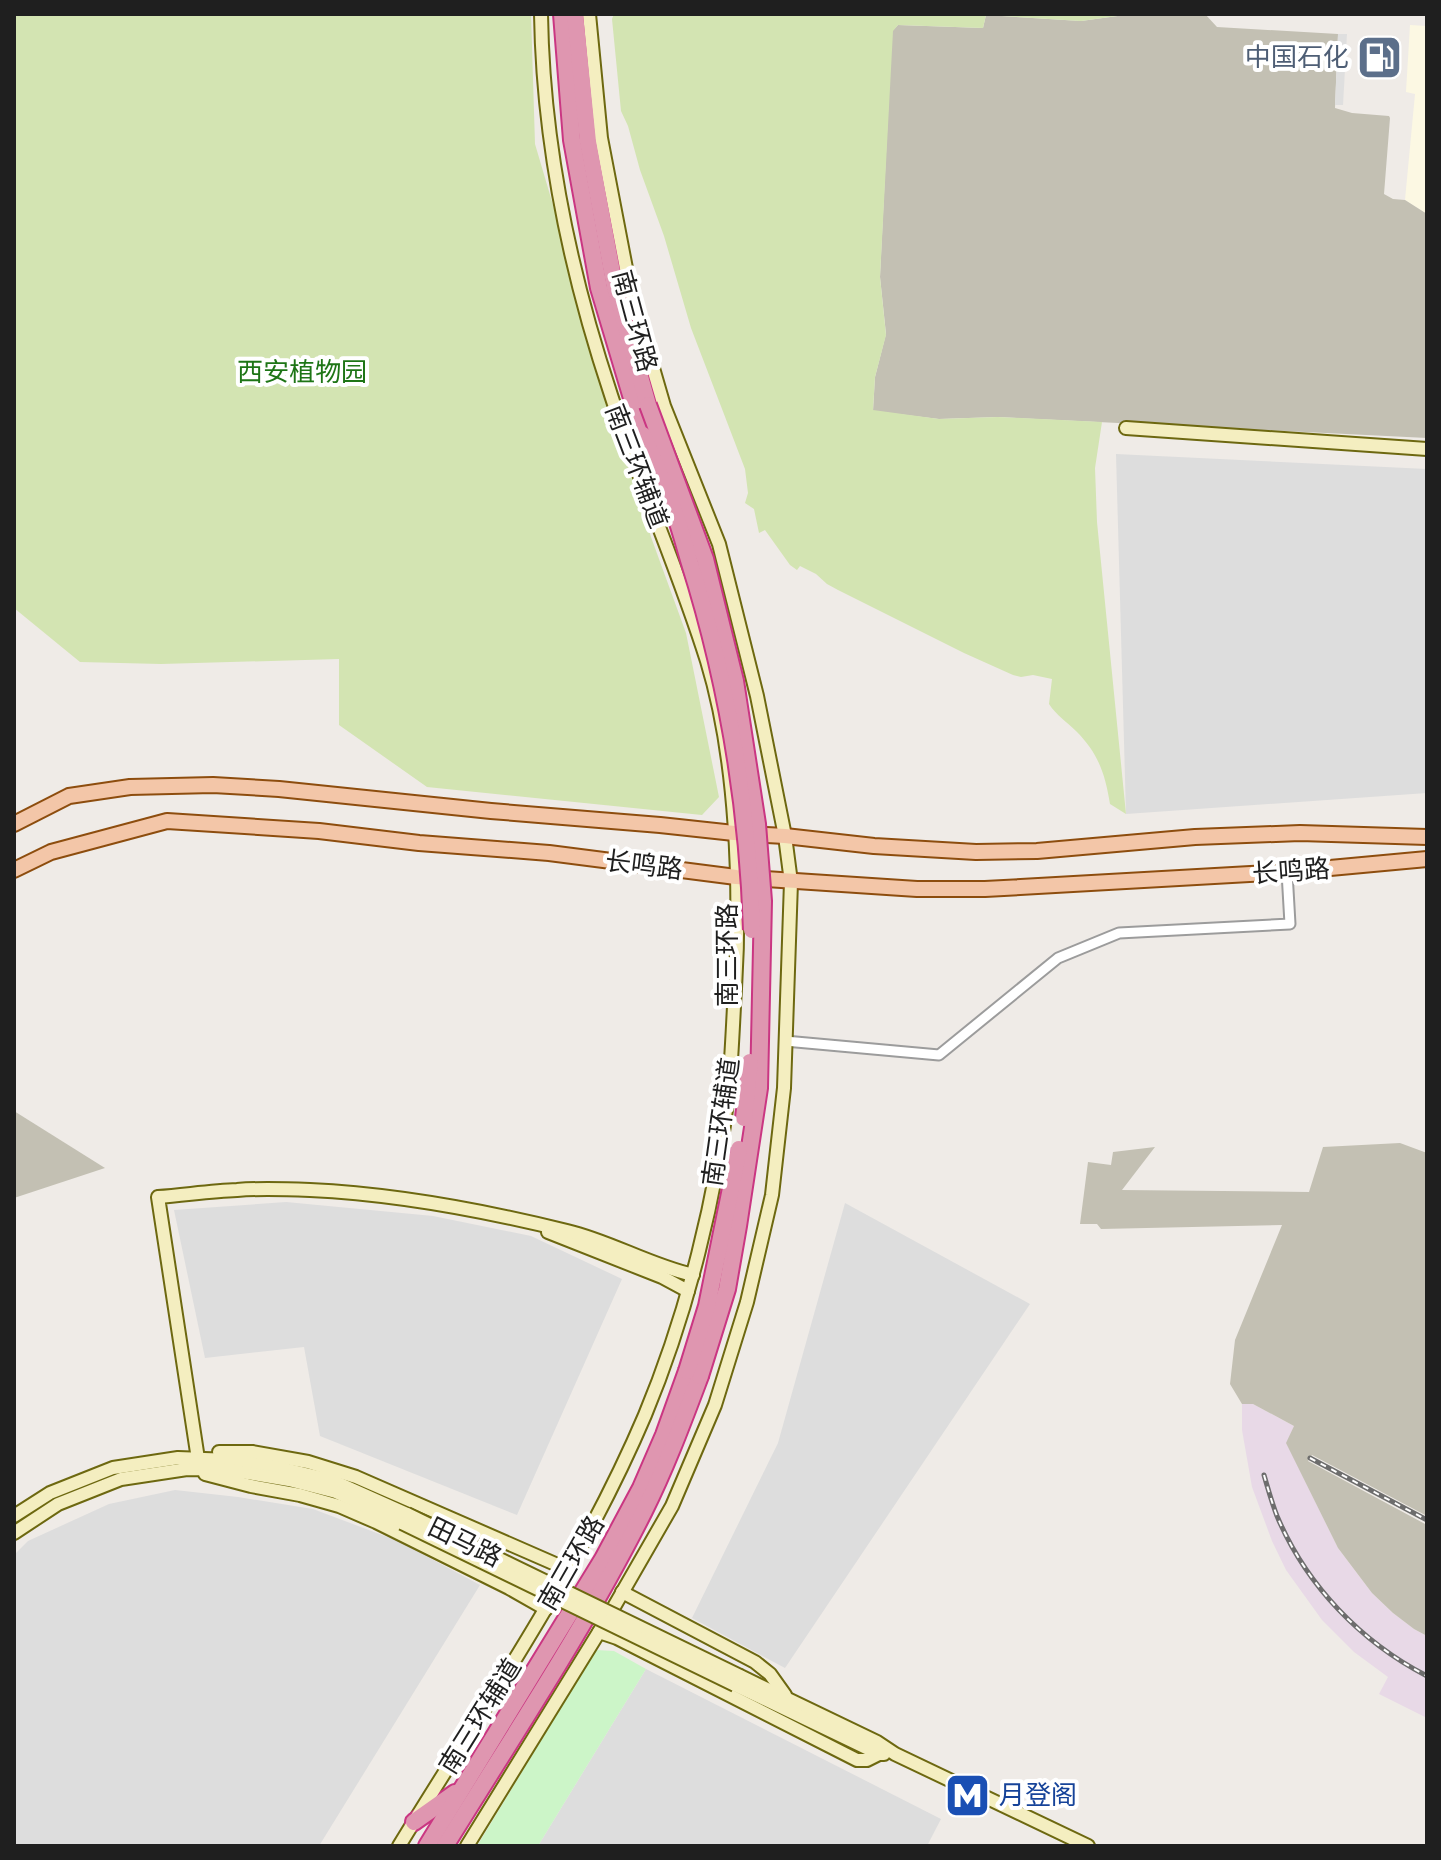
<svg xmlns="http://www.w3.org/2000/svg" width="1441" height="1860" viewBox="0 0 1441 1860" font-family="'IBM Plex Sans','Noto Sans SC',sans-serif">
	<style>
		.residential { fill: #ddd }
		.industrial { fill: #e8d9e7 }
		.education { fill: #fcf8e3 }
		.construction { fill: #c3c0b3 }
		.grass { fill: #d3e4b2 }
		.park { fill: #ccf5c8 }
		.parking { fill: #dfdfdf }
		.lines { fill: none; stroke-linecap: round; stroke-linejoin: round }
		.street-casing { stroke: #9c9c9c; stroke-width: 13 }
		.secondary-casing { stroke: #6d6810; stroke-width: 16 }
		.primary-casing { stroke: #8d4d0e; stroke-width: 18 }
		.highway-casing { stroke: #ca3682; stroke-width: 20 }
		.street { stroke: #fff; stroke-width: 9 }
		.secondary { stroke: #f4eec0; stroke-width: 12 }
		.primary { stroke: #f3c6a8; stroke-width: 14 }
		.highway { stroke: #df96b0; stroke-width: 16 }
		.rail-casing { stroke: #6d6d6d; stroke-width: 5 }
		.rail { stroke: #fff; stroke-width: 2; stroke-dasharray: 6; stroke-linecap: butt }
		.secondary-bridge-casing { stroke: #6d6810; stroke-width: 16; stroke-linecap: butt }
		.highway-bridge-casing { stroke: #ca3682; stroke-width: 20; stroke-linecap: butt }
		.secondary-bridge { stroke: #f4eec0; stroke-width: 12 }
		.highway-bridge { stroke: #df96b0; stroke-width: 16 }
		.labels { text-anchor: middle; stroke-width: 8; stroke-linejoin: round; paint-order: stroke }
		.service-label { font-size: 26px; fill: #4e5e75; stroke: #fff; text-anchor: end }
		.street-label { font-size: 26px; fill: #1f1f1f; stroke: #fff }
		.park-label { font-size: 26px; fill: #1e7516; stroke: #fff }
		.transit-label { font-size: 26px; fill: #164399; stroke: #fff; text-anchor: start }
	</style>
	<rect width="100%" height="100%" fill="#efebe7"/>
	<g class="residential">
		<path d="M1116 454 1427 469V793L1126 814Z"/>
		<path d="M286 1202 433 1216 531 1236 622 1279 517 1515 320 1436 304 1347 205 1358 174 1210Z"/>
		<path d="M845 1203 1030 1304 785 1668 692 1618 778 1443Z"/>
		<path d="M175 1490 238 1497 313 1509 398 1541 480 1585 319 1846H14V1555L28 1541 109 1504Z"/>
		<path d="M646 1669 941 1819 927 1846H538Z"/>
	</g>
	<path class="industrial" d="M1242 1404H1253L1294 1426 1287 1444 1338 1548 1372 1593 1393 1613 1414 1629 1427 1636V1718L1379 1694 1388 1677 1354 1652 1322 1620 1286 1570 1272 1541 1252 1487 1242 1430Z"/>
	<path class="education" d="M1410 25 1427 26V214L1405 200 1415 94 1406 92Z"/>
	<g class="construction">
		<path d="M1132 14H1205L1217 27 1338 34 1335 108 1352 113 1389 116 1390 118 1384 194 1393 199 1405 200 1427 214V438L998 417 939 419 873 411 875 377 886 334 880 277 892 31 898 25 983 28 986 15 1081 21Z"/>
		<path d="M14 1111 105 1168 14 1198Z"/>
		<path d="M1400 1143 1427 1153V1516L1312 1455 1308 1461 1427 1525V1636L1414 1629 1393 1613 1372 1593 1338 1548 1286 1443 1294 1426 1253 1404H1242L1230 1384 1235 1340 1282 1225 1101 1229 1097 1224H1080L1088 1162 1111 1165 1113 1152 1155 1147 1122 1190 1309 1192 1323 1147Z"/>
	</g>
	<g class="grass">
		<path d="M14 14H531L535 144 651 537 686 633 719 797 702 815 427 787 339 725V659L161 664 80 662 14 608Z"/>
		<path d="M614 14H1132L1081 21 986 15 983 28 898 25 893 31 880 277 886 335 875 377 873 410 939 419 998 417 1102 422 1095 468 1097 522 1126 814 1110 804C1105 773 1098 753 1076 731 1067 722 1056 715 1049 704L1052 679 1033 675 1021 677 1013 675 964 653 838 590 827 584 816 574 800 566 797 570 790 565 765 530 759 533 754 509 745 503 748 493 745 469 691 328 664 236 640 170 628 126 621 111 612 19Z"/>
	</g>
	<path class="park" d="M596 1650 614 1651 646 1669 538 1846H477Z"/>
	<path class="parking" d="M1338 34H1347L1343 105H1335Z"/>
	<g class="lines">
		<defs>
			<path id="street" d="M785 1041 939 1055 1058 958 1119 933 1290 924 1287 872"/>
			<g id="secondary">
				<path d="M1126 428 1427 449"/>
				<path d="M548 1232 662 1277 688 1291"/>
				<path d="M219 1452H252L308 1462 356 1477 569 1570"/>
				<path d="M198 1459 158 1197C185 1195 211 1191 237 1190 261 1188 286 1189 310 1190 397 1194 482 1210 567 1231 610 1241 649 1265 693 1275"/>
				<path d="M205 1474 251 1486 300 1495 339 1506 376 1522 509 1588 546 1609"/>
				<path d="M14 1516 50 1493 113 1468 178 1458 231 1460 280 1468 331 1480 407 1514"/>
				<path d="M14 1533 58 1504 121 1479 187 1469 229 1470 289 1480 336 1492 402 1523"/>
				<path d="M622 1592 755 1662 770 1674 785 1695"/>
				<path d="M599 1632 617 1638 857 1760H867L879 1754"/>
				<path d="M740 1676 877 1742 895 1754 1088 1846"/>
				<path d="M735 1685 879 1754H884"/>
				<path d="M399 1846C485 1705 580 1568 645 1415 687 1314 717 1195 729 1086 732 1054 733 1021 735 989 741 887 737 759 707 661 679 571 640 485 611 395 570 272 543 145 541 14"/>
				<path d="M467 1846 607 1619 672 1506 715 1405 747 1302 772 1195 784 1088 791 882 785 836 757 696 719 544 664 406 630 289 601 138 589 14"/>
			</g>
			<g id="primary">
				<path d="M14 824 69 796 130 787 213 785 279 789 491 811 660 825 734 833 785 836 874 846 976 852 1037 851 1195 837 1300 833 1427 837"/>
				<path d="M14 870 51 852 167 821 319 831 419 843 549 853 736 877 917 889H985L1287 872 1427 859"/>
			</g>
			<g id="highway">
				<path d="M562 14 572 140 599 288 643 435"/>
				<path d="M575 14 588 142 615 288 648 405"/>
				<path d="M414 1822 455 1793"/>
				<path d="M427 1846 603 1559 641 1488 664 1435 687 1371"/>
				<path d="M445 1846C513 1736 586 1627 644 1511 666 1467 683 1421 700 1376"/>
			</g>
		</defs>
		<use href="#street" class="street-casing"/>
		<use href="#secondary" class="secondary-casing"/>
		<use href="#primary" class="primary-casing"/>
		<use href="#highway" class="highway-casing"/>
		<use href="#street" class="street"/>
		<use href="#secondary" class="secondary"/>
		<use href="#primary" class="primary"/>
		<use href="#highway" class="highway"/>
		<defs>
			<g id="rail">
				<path d="M1310 1458 1427 1520"/>
				<path d="M1264 1475C1268 1489 1272 1503 1277 1516 1306 1585 1361 1642 1427 1676"/>
			</g>
		</defs>
		<use href="#rail" class="rail-casing"/>
		<use href="#rail" class="rail"/>
		<defs>
			<g id="secondary-bridge">
				<path d="M407 1514 740 1676"/>
				<path d="M402 1523 735 1685"/>
			</g>
			<g id="highway-bridge">
				<path d="M648 405 705 559 735 681 757 824 763 901 759 1088 738 1226 727 1289 700 1376"/>
				<path d="M643 435C652 456 661 476 669 497 677 517 683 539 689 560 727 680 748 805 752 930"/>
				<path d="M744 1118 750 1062"/>
				<path d="M687 1371 707 1306 739 1149"/>
			</g>
		</defs>
		<use href="#secondary-bridge" class="secondary-bridge-casing"/>
		<use href="#highway-bridge" class="highway-bridge-casing"/>
		<use href="#secondary-bridge" class="secondary-bridge"/>
		<use href="#highway-bridge" class="highway-bridge"/>
	</g>
	<defs>
		<symbol id="fuel-square" viewBox="-11 -11 22 22"><rect x="-9" y="-9" width="18" height="18" rx="4" fill="#5c6f8a" stroke="#fff"/><path d="M-5.5-6h7V0h2V4h1.3V-2.5L3-4.5l.8-.8L6-3V5H2.5V1h-1V6h-7ZM-4.2-4.7v3.2H.2V-4.7Z" fill="#fff"/></symbol>
		<symbol id="metro-square" viewBox="-11 -11 22 22"><rect x="-9" y="-9" width="18" height="18" rx="4" fill="#1a4fb4" stroke="#fff"/><path d="M-5.5 5V-5H-3L0 0L3-5H5.5V5H3V-.5L0 4L-3-.5V5Z" fill="#fff"/></symbol>
	</defs>
	<g fill-rule="evenodd">
		<use href="#fuel-square" x="1354" y="32" width="51" height="51"/>
		<use href="#metro-square" x="942" y="1770" width="51" height="51"/>
	</g>
	<g class="labels">
		<g class="service-label">
			<text x="1349" y="66">中国石化</text>
		</g>
		<g class="street-label">
			<text transform="translate(635 321) rotate(75)" y="9">南三环路</text>
			<text transform="translate(637 466) rotate(69)" y="9">南三环辅道</text>
			<text transform="translate(644 865) rotate(7)" y="9">长鸣路</text>
			<text transform="translate(1291 871) rotate(-4)" y="9">长鸣路</text>
			<text transform="translate(727 955) rotate(-90)" y="9">南三环路</text>
			<text transform="translate(721 1122) rotate(-82)" y="9">南三环辅道</text>
			<text transform="translate(465 1542) rotate(26)" y="9">田马路</text>
			<text transform="translate(571 1563) rotate(-60)" y="9">南三环路</text>
			<text transform="translate(480 1716) rotate(-58)" y="9">南三环辅道</text>
		</g>
		<g class="park-label">
			<text x="302" y="381">西安植物园</text>
		</g>
		<g class="transit-label">
			<text x="999" y="1804">月登阁</text>
		</g>
	</g>
	<rect width="1441" height="1860" fill="none" stroke="#1f1f1f" stroke-width="32"/>
</svg>
